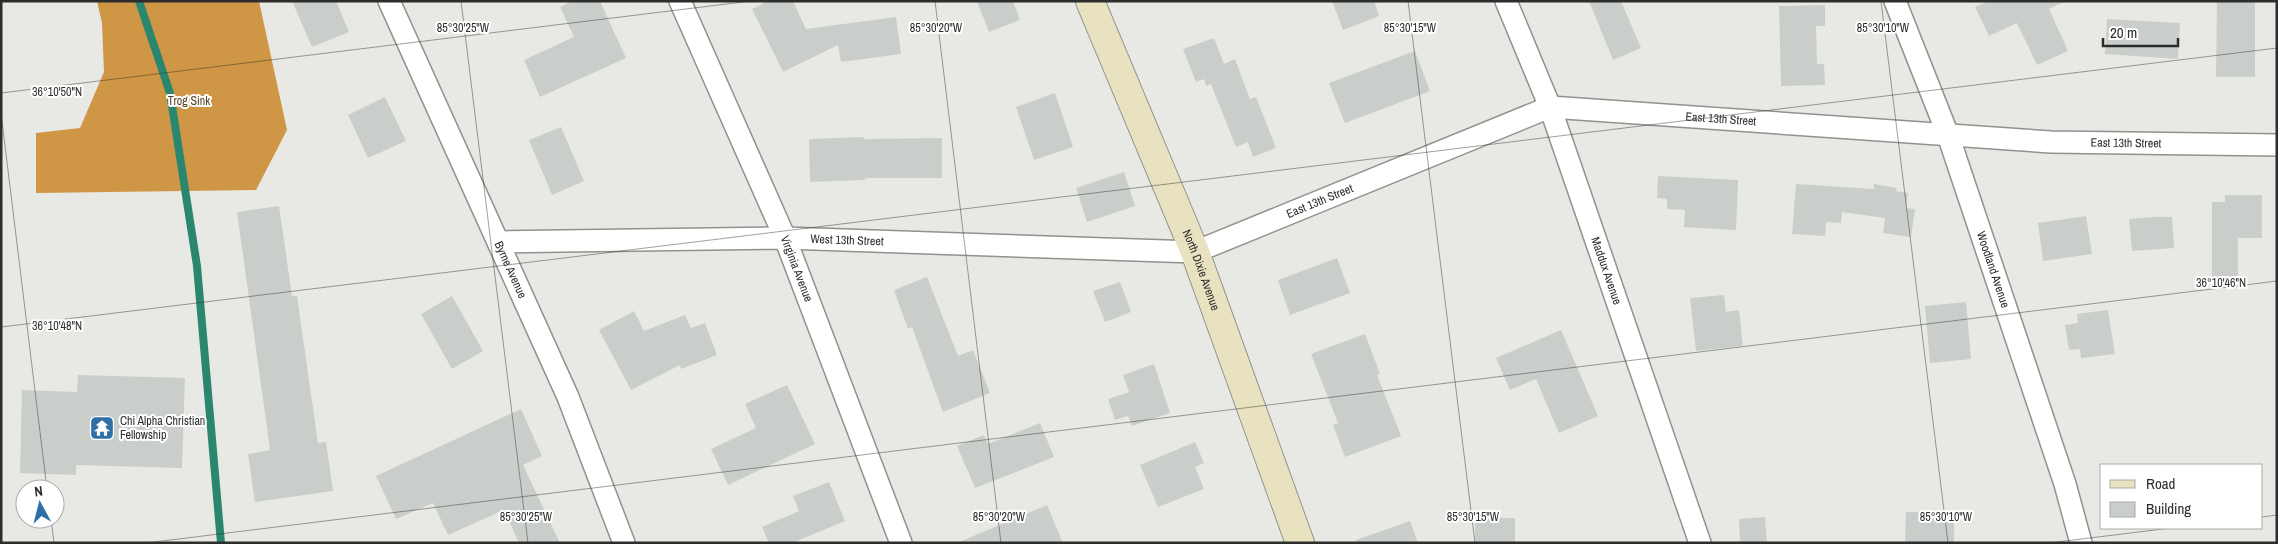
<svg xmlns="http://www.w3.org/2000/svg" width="2278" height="544" viewBox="0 0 2278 544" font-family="'Archivo Narrow',sans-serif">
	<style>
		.forest { fill: #cf9646 }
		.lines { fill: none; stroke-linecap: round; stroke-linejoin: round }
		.stream { stroke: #2b866f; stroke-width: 8 }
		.building { fill: #caceca }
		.street-casing { stroke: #90928d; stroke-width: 24 }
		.secondary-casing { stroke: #90928d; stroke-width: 30 }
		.street { stroke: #fff; stroke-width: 21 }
		.secondary { stroke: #e9e2c1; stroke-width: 28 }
		.ticks { fill: none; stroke: #2d2e2c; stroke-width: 1; stroke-opacity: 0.45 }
		.labels { text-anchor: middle; stroke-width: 4; stroke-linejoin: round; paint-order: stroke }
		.park-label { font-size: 12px; fill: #5b4221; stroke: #fff }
		.street-label { font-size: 12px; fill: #2d2e2c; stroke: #fff }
		.poi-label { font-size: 12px; fill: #2d2e2c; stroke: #fff; text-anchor: start }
		.ticks-label { font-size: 12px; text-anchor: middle; fill: #2d2e2c; stroke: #fff; stroke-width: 4; stroke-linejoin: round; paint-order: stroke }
	</style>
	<rect width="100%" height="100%" fill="#e8e9e4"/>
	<path class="forest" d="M97 1H259L287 130 256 190 36 193V133L80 128 104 72 102 23Z"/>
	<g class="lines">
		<path class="stream" d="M139 1 170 93 197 266 221 543"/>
	</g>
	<g class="building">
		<path d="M292 1H336L349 32 312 47Z"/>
		<path d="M572 1H600L626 58 540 97 524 60 574 37 560 7Z"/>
		<path d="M768 1H793L806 29 896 17 901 54 841 62 838 45 783 72 752 9Z"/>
		<path d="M977 1H1013L1020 20 989 32Z"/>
		<path d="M1332 1H1374L1379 16 1343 30Z"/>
		<path d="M1589 1H1621L1641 48 1613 60Z"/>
		<path d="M1989 1H2065L2049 9 2068 51 2037 65 2017 23 1989 36 1975 7Z"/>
		<path d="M2217 1H2255V77H2216Z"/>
		<path d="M1825 5V26H1816L1817 64H1824L1825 85 1781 86 1779 6Z"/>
		<path d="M2107 19 2180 23 2178 59 2105 54Z"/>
		<path d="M1214 38 1224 64 1235 59 1250 99 1256 97 1276 148 1253 157 1248 142 1236 147 1211 84 1206 86 1204 79 1196 82 1183 49Z"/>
		<path d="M1415 51 1430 91 1345 123 1329 83Z"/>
		<path d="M1055 93 1073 147 1034 160 1016 107Z"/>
		<path d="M385 97 406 141 368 158 348 115Z"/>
		<path d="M561 127 584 181 552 195 529 140Z"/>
		<path d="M864 137V139L942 138V178H865V180L810 182 809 139Z"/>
		<path d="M1124 172 1135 206 1087 222 1076 188Z"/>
		<path d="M1658 176 1738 180 1736 230 1684 227 1685 210 1667 209V199L1657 198Z"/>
		<path d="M1796 184 1874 189V184L1897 188 1896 191 1908 193 1906 208 1915 209 1911 237 1883 233 1885 218 1842 212 1841 223 1826 222 1825 236 1792 234Z"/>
		<path d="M2225 195H2262V238H2238V279H2212V202H2225Z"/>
		<path d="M279 206 292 296H297L318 443 326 442 333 491 255 502 248 454 270 450 237 212Z"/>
		<path d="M2086 216 2092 254 2043 261 2038 223Z"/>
		<path d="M2154 217H2172L2174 248 2132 251 2129 219Z"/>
		<path d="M1337 258 1350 293 1290 315 1278 280Z"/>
		<path d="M927 277 958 356 973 350 990 393 943 412 912 327 908 329 894 290Z"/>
		<path d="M1120 282 1131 312 1105 322 1093 291Z"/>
		<path d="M1724 295 1726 312 1739 310 1743 346 1696 351 1690 298Z"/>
		<path d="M452 296 483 351 452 369 421 314Z"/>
		<path d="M1966 302 1971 359 1930 363 1925 306Z"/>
		<path d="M2108 310 2115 354 2081 358 2080 349 2069 350 2065 325 2078 323 2077 314Z"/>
		<path d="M634 311 644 331 685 315 691 328 705 323 717 355 681 369 680 365 631 390 599 330Z"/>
		<path d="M1561 330 1598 416 1559 433 1536 379 1510 390 1496 358Z"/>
		<path d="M1365 334 1380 374 1377 375 1401 436 1345 457 1333 425 1338 423 1311 354Z"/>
		<path d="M1154 364 1170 413 1132 426 1128 416 1115 420 1108 399 1129 392 1123 375Z"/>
		<path d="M78 375 185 378 182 468 76 465V475L20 473 22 390 77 392Z"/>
		<path d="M787 385 815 444 728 485 711 449 756 428 745 404Z"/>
		<path d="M521 409 542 456 523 465 560 543H519L504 510 448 535 433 503 396 519 376 476Z"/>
		<path d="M1040 423 1054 457 975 488 957 446 984 435 988 444Z"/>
		<path d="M1195 442 1204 463 1195 467 1204 489 1158 507 1140 465Z"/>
		<path d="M829 482 845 521 792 543H769L762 527 799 511 793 496Z"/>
		<path d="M1047 505 1063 543H959V542Z"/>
		<path d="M1906 512H1954V543H1905Z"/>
		<path d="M1765 517 1767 543H1740L1739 519Z"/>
		<rect x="1475" y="518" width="40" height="25"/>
		<path d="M1410 521 1418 543H1356V540Z"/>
	</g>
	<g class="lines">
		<defs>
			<g id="street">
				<path id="s1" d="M389 1 568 397 624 543"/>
				<path id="s2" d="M680 1 785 238 901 543"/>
				<path id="s3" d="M1506 1 1550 107 1700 543"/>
				<path id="s4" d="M1895 1 1948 135 2065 484 2081 543"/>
				<path id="s5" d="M498 242 785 238 1195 252 1550 107 2051 142 2277 145"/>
			</g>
			<g id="secondary">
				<path id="s6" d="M1090 1 1195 252 1300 543"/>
			</g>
		</defs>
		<use href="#street" class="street-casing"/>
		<use href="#secondary" class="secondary-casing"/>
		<use href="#street" class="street"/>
		<use href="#secondary" class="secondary"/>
	</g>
	<path class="ticks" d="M461 1 528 543M935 1 1001 543M1408 1 1475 543M1881 1 1948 543M1 93 751 1M1 113 47 489M1 327 2277 48M2262 517 2277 515M51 519 54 543M146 543 2277 281M2049 543 2171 528"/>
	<defs>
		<symbol id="temple-square" viewBox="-11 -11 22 22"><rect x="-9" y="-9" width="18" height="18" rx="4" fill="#2e70a6" stroke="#fff"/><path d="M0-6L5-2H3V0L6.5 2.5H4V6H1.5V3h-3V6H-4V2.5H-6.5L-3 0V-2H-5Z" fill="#fff"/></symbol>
	</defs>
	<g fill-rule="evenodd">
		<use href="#temple-square" x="88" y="414" width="28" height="28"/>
	</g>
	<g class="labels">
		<g class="park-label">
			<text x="189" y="105">Trog Sink</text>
		</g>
		<g class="street-label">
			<text dy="4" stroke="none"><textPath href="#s5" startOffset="1252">East 13th Street</textPath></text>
			<text dy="4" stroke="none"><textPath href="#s5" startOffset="1658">East 13th Street</textPath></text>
			<text dy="4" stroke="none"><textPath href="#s5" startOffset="832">East 13th Street</textPath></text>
			<text dy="4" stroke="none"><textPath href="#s5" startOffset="349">West 13th Street</textPath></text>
			<text dy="4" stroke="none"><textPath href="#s2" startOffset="292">Virginia Avenue</textPath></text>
			<text dy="4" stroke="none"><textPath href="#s1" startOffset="295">Byrne Avenue</textPath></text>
			<text dy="4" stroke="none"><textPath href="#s6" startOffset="291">North Dixie Avenue</textPath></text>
			<text dy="4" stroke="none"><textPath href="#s4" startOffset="286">Woodland Avenue</textPath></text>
			<text dy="4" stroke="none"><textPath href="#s3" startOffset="288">Maddux Avenue</textPath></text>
		</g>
		<g class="poi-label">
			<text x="120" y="425">Chi Alpha Christian<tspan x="120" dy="14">Fellowship</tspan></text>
		</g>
	</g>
	<g class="ticks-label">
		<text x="463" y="32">85°30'25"W</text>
		<text x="936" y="32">85°30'20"W</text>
		<text x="1410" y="32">85°30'15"W</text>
		<text x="1883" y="32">85°30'10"W</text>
		<text x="57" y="96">36°10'50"N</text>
		<text x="2221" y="287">36°10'46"N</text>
		<text x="57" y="330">36°10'48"N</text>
		<text x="526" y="521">85°30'25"W</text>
		<text x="999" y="521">85°30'20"W</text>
		<text x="1473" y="521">85°30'15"W</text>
		<text x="1946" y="521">85°30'10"W</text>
	</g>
	<rect width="2278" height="544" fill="none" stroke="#2d2e2c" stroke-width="5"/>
	<rect x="2100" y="464" width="162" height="65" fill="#ffffff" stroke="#ababab"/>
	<rect x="2110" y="480" width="25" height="8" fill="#e9e2c1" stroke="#ababab"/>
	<text x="2146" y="489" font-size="15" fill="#2d2e2c">Road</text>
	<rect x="2110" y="502" width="25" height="15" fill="#caceca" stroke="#ababab"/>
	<text x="2146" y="514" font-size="15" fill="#2d2e2c">Building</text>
	<g transform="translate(40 504) rotate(353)"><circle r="24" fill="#ffffff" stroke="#ababab"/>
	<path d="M0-4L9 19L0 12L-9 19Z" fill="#2e70a6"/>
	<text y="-8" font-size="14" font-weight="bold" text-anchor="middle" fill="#2d2e2c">N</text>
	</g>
	<path d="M2103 38v8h75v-8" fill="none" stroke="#2d2e2c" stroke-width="2.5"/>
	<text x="2110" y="38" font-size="15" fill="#2d2e2c" stroke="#ffffff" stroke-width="4" paint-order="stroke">20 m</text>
</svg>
